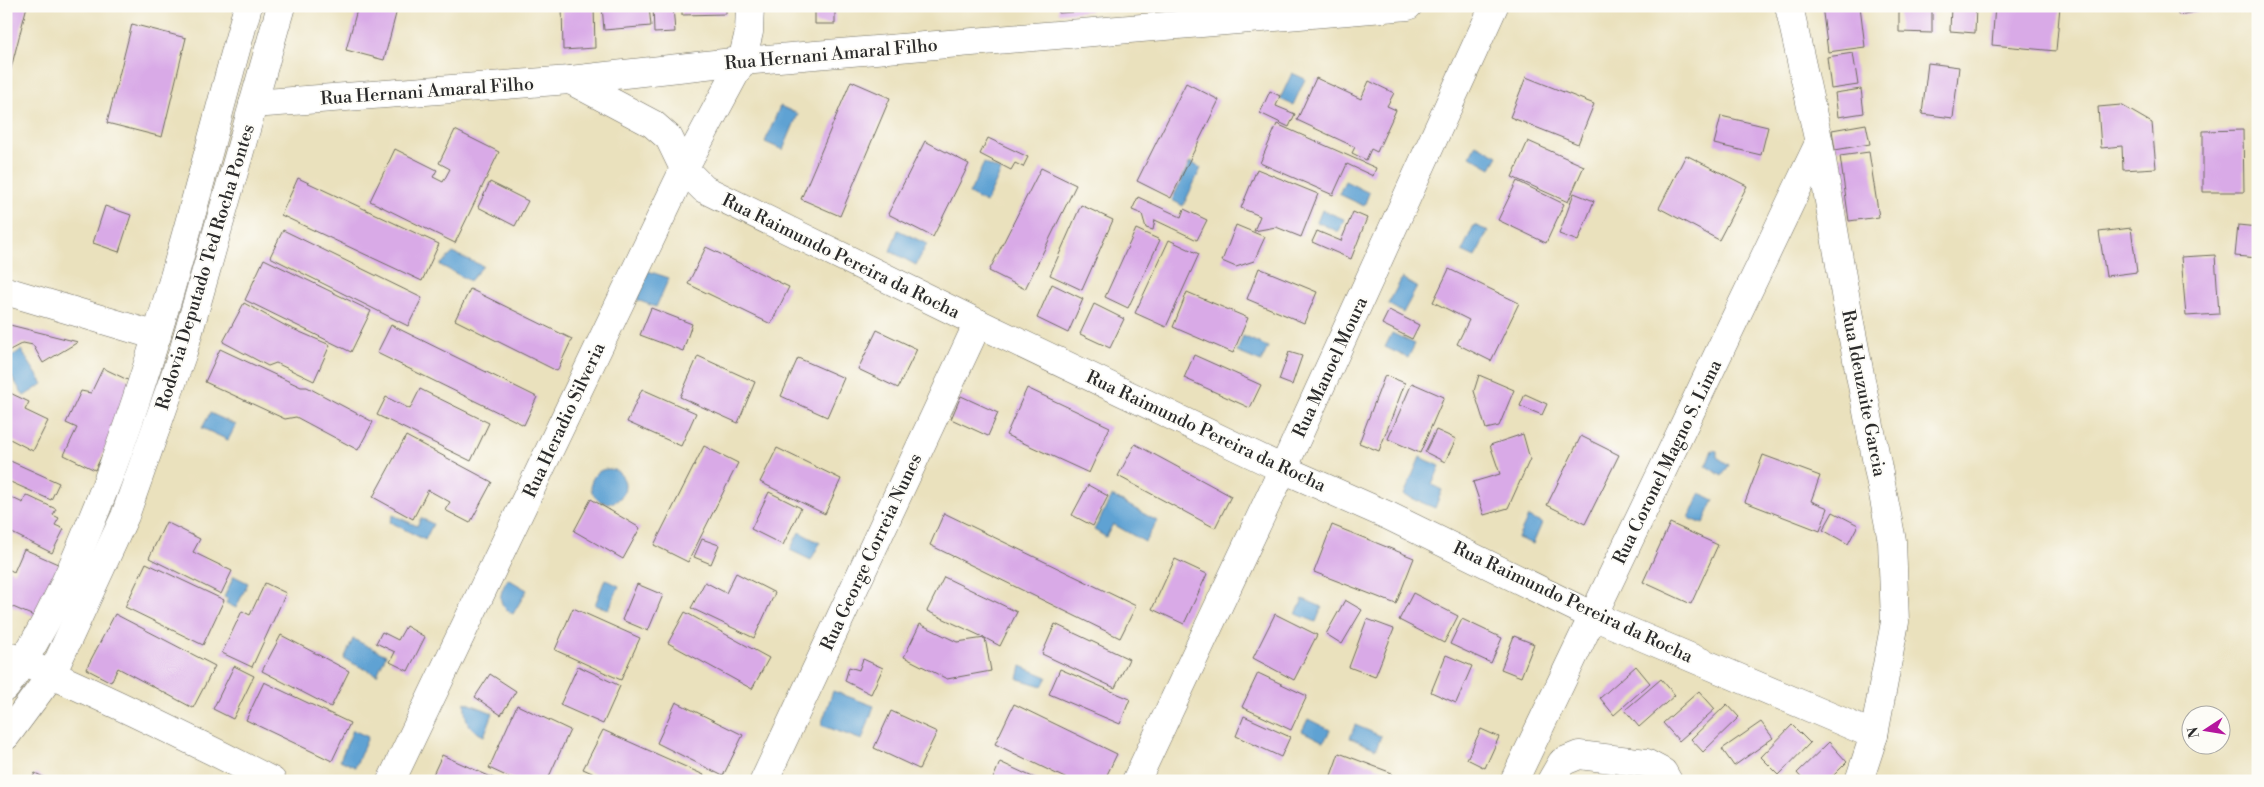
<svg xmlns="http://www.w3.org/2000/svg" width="2264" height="787" viewBox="0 0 2264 787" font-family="'Libre Bodoni',serif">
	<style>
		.water { fill: #5fa2d3; stroke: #45667f }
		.building { fill: #d9aae7 }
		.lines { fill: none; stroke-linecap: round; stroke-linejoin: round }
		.minor-casing { stroke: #6e6b5e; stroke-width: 29 }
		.major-casing { stroke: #6e6b5e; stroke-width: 29 }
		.minor { stroke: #fff; stroke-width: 28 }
		.major { stroke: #fff; stroke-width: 28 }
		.labels { text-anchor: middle; stroke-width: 4; stroke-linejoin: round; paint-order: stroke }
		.street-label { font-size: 18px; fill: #2b2b2b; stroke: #fdfcf7 }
	</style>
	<rect width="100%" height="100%" fill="#fdfcf7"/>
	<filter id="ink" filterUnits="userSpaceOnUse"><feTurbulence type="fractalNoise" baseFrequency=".02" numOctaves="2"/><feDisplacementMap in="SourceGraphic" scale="10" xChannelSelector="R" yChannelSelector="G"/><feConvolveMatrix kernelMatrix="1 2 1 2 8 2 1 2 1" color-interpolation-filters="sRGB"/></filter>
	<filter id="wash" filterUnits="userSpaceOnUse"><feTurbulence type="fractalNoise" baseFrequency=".0096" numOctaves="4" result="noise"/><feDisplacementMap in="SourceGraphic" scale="20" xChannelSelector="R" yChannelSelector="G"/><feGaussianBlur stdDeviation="1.12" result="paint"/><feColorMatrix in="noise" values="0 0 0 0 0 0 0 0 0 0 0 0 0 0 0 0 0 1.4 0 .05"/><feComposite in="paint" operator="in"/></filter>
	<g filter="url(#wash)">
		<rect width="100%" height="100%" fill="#eae1bd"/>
		<g class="water">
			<path d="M1292 73 1305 79 1293 105 1280 99Z"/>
			<path d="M780 106 798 114 783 150 765 142Z"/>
			<path d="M1476 144 1498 156 1491 168 1470 156Z"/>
			<path d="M1190 162 1201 168 1183 206 1172 200Z"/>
			<path d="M984 163 1001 171 986 203 969 194Z"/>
			<path d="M1345 181 1369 193 1364 206 1339 194Z"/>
			<path d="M1322 210 1344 219 1339 232 1317 222Z"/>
			<path d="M1474 225 1488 231 1475 257 1462 251Z"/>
			<path d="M898 230 927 244 916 265 890 251Z"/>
			<path d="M453 253 483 266 470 281 440 265Z"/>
			<path d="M648 271 669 278 656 307 637 300Z"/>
			<path d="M1402 278 1417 287 1403 313 1388 304Z"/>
			<path d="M1392 333 1415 344 1408 358 1385 347Z"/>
			<path d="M1243 336 1268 347 1261 362 1237 352Z"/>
			<path d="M21 350 43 384 24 396 8 371 6 374V360Z"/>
			<path d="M210 413 236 425 228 440 202 428Z"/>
			<path d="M1712 450 1717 451V457L1729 465 1722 476 1706 466Z"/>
			<path d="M1420 457 1440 466 1432 485 1442 490 1435 508 1404 495Z"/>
			<circle cx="608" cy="486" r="17"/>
			<path d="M1700 493 1714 500 1703 524 1689 518Z"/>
			<path d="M1112 496 1157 521 1145 542 1113 524 1106 537 1094 530Z"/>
			<path d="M393 515 417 526 421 518 433 524 425 540 390 522Z"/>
			<path d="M1528 517 1542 523 1533 544 1518 538Z"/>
			<path d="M799 532 820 543 811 560 790 550Z"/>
			<path d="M234 576 248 583 236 608 226 603 228 599 224 597Z"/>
			<path d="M508 579 527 590 513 614C496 605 499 593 508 579Z"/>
			<path d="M605 579 619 586 609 609 595 605Z"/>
			<path d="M1303 599 1322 607 1316 622 1296 614Z"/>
			<path d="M353 639 386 655 377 675 344 659Z"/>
			<path d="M1021 666 1047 677 1042 686 1018 679Z"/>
			<path d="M833 691 874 706 862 740 821 725Z"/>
			<path d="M465 702 493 713 484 736C468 729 464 719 465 702Z"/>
			<path d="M1308 719 1330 730 1324 742 1302 731Z"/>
			<path d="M1355 725 1381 736 1376 749 1350 738Z"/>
			<path d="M353 730 368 737 355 767 340 760Z"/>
		</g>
		<g id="blocks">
			<g class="building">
				<path d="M6 6H27L7 84H6Z"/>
				<path d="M358 6H398L384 60 346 50Z"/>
				<path d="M562 6H594L595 48 563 50Z"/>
				<path d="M602 6H649L651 26 604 30Z"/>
				<path d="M653 6H673L675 32 654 33Z"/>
				<path d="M682 6H726V14L682 15Z"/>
				<path d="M815 6H856V8H835V24H815Z"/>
				<rect x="945" y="6" width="20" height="2"/>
				<path d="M1058 6H1090V11L1059 13Z"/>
				<path d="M1822 6H1860L1865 47 1828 52Z"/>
				<path d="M1899 6H1932V33L1899 32Z"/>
				<path d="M1951 6H1976L1975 33 1950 31Z"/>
				<path d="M1995 6H2060L2056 51 1992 45Z"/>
				<path d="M2177 6H2205L2206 10 2178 15Z"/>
				<path d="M132 24 186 38 162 137 107 123Z"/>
				<path d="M1853 53 1858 85 1831 89 1827 57Z"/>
				<path d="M1928 63 1959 67 1953 118 1922 114Z"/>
				<path d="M1526 77 1594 104 1578 144 1510 117Z"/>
				<path d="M1316 78 1361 99 1369 81 1394 93 1387 106 1396 110 1377 152 1371 149 1366 160 1352 153 1355 147 1297 120Z"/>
				<path d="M851 81 890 98 840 216 801 199Z"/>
				<path d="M1186 83 1219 100 1171 198 1137 181Z"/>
				<path d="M1861 89 1864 113 1838 117 1835 93Z"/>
				<path d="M1270 91 1280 96 1276 106 1295 114 1289 127 1260 113Z"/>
				<path d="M2121 105 2152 123 2156 168 2123 170 2122 146 2101 148 2098 107Z"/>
				<path d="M1721 116 1768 127 1761 155 1714 144Z"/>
				<path d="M1277 124 1376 168 1373 176 1347 164 1333 195 1260 163Z"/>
				<path d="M1866 124 1870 144 1835 150 1832 130Z"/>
				<path d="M455 130 499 152 455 243 370 201 395 149 437 170 433 177 443 182 450 169 439 163Z"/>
				<path d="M2243 130 2244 192H2203V131Z"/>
				<path d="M988 138 1028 157 1023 167 1015 163 1011 170 980 154Z"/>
				<path d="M925 141 969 164 933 237 888 214Z"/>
				<path d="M1528 141 1584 166 1568 202 1512 177Z"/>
				<path d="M1869 152 1879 217 1849 221 1840 156Z"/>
				<path d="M1686 155 1747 186 1719 240 1659 208Z"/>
				<path d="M1041 168 1076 185 1025 289 989 271Z"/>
				<path d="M1257 169 1318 194 1301 237 1276 227 1254 231 1260 216 1241 208Z"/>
				<path d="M298 178 439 244 422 281 281 215Z"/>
				<path d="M1517 181 1564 204 1546 243 1498 220Z"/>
				<path d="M490 182 528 201 515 226 478 207Z"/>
				<path d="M1574 193 1594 201 1578 241 1559 234Z"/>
				<path d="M1138 197 1181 217 1184 209 1207 220 1197 240 1155 220 1153 230 1146 228 1142 214 1132 210Z"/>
				<path d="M1081 205 1113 220 1082 290 1050 275Z"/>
				<path d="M105 206 131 215 119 252 93 243Z"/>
				<path d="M1353 212 1367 218 1351 259 1312 242 1317 231 1341 241Z"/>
				<path d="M1236 225 1265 237 1254 261 1236 267 1222 261Z"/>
				<path d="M2238 225 2258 227V258L2235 256Z"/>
				<path d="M2131 228 2137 272 2106 276 2099 232Z"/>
				<path d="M1136 229 1160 240 1128 308 1105 297Z"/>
				<path d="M283 230 422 298 408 326 270 257Z"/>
				<path d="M1169 240 1199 254 1166 327 1135 313Z"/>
				<path d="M706 247 789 287 771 324 688 284Z"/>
				<path d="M2215 255 2219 314 2186 316 2181 257Z"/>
				<path d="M264 259 371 311 351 352 245 300Z"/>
				<path d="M1259 268 1317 292 1304 323 1247 299Z"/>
				<path d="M1449 269 1519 303 1491 361 1457 344 1469 320 1433 302Z"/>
				<path d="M1052 284 1083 299 1068 333 1037 318Z"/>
				<path d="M470 289 572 339 557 371 455 320Z"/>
				<path d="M1187 292 1248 318 1233 353 1173 327Z"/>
				<path d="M244 303 286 326 330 345 314 381 276 363 268 366 223 342Z"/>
				<path d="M1094 304 1124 319 1110 348 1080 334Z"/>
				<path d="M651 308 692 324 683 351 640 335Z"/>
				<path d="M1389 310 1419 325 1412 339 1382 324Z"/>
				<path d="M6 324 78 342 43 363 33 345 23 343 8 351 6 346Z"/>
				<path d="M391 325 537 397 524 425 377 353Z"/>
				<path d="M877 330 917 349 898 388 858 369Z"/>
				<path d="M220 349 301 387H307L373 422 358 450 296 417 285 419 205 382Z"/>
				<path d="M1289 352 1302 356 1292 385 1279 380Z"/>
				<path d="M1194 355 1261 385 1250 408 1184 378Z"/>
				<path d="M698 356 755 382 738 423 680 397Z"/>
				<path d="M798 358 844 378 827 417 781 396Z"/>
				<path d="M103 368 136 384 95 470 64 455 77 428 66 423 81 391 91 393Z"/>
				<path d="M1385 375 1405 383 1379 451 1359 443Z"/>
				<path d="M1479 375 1514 390 1499 426 1486 429 1474 391Z"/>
				<path d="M1412 383 1444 397 1420 453 1388 439Z"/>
				<path d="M1027 388 1110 427 1089 473 1006 435Z"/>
				<path d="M420 389 489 423 471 461 377 415 386 397 410 409Z"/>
				<path d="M642 389 696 413 681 446 627 422Z"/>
				<path d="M6 391 29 402 25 410 48 421 33 451 6 437Z"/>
				<path d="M1525 394 1547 404 1542 415 1520 406Z"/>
				<path d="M961 396 998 413 988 436 951 419Z"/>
				<path d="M1436 430 1456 439 1445 462 1425 452Z"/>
				<path d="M1523 434 1530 459 1508 508 1484 515 1473 482 1500 474 1490 445Z"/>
				<path d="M406 436 492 482 470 523 445 510 450 502 428 490 413 519 373 497Z"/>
				<path d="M1581 436 1619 455 1585 524 1547 505Z"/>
				<path d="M1135 444 1231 496 1215 528 1118 476Z"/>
				<path d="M704 446 738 463 688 562 654 545Z"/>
				<path d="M777 448 841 479 825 514 760 482Z"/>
				<path d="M1763 455 1820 476 1811 501 1828 508 1820 531 1745 502Z"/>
				<path d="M6 459 59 483 51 500 6 480Z"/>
				<path d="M1088 485 1108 496 1093 526 1072 515Z"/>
				<path d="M769 492 801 508 783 545 751 529Z"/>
				<path d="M6 495 23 503 26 495 56 509 53 515 59 518 55 525 64 529 52 553 6 530Z"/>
				<path d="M591 499 640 528 623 559 574 531Z"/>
				<path d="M1833 512 1858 525 1848 544 1823 530Z"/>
				<path d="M944 513 1136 606 1120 638 930 545Z"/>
				<path d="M166 522 200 539 193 552 232 571 221 594 149 558Z"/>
				<path d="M1670 523 1718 545 1691 604 1643 582Z"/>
				<path d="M1332 525 1414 558 1396 604 1314 572Z"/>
				<path d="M702 539 719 545 711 564 694 557Z"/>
				<path d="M24 549 60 565 36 617 6 604V568L14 572Z"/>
				<path d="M1175 559 1207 574 1184 624 1152 609Z"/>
				<path d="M146 563 224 600 203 645 125 607Z"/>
				<path d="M736 573 775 593 754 638 691 608 705 582 726 593Z"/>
				<path d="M944 577 1017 612 1000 646 985 638 991 671 947 679 904 657 920 624 957 642 985 638 927 611Z"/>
				<path d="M265 583 286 593 252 667 222 653 242 611 250 615Z"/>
				<path d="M637 584 663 595 648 631 622 620Z"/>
				<path d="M1413 593 1458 616 1444 643 1399 620Z"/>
				<path d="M1345 600 1362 610 1342 644 1326 634Z"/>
				<path d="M573 608 640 638 621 680 555 650Z"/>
				<path d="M685 612 769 658 752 689 668 643Z"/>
				<path d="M115 614 215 666 193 708 118 668 111 682 86 669Z"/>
				<path d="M1275 614 1317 635 1294 680 1253 658Z"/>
				<path d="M1367 619 1394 629 1375 677 1349 667Z"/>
				<path d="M1462 619 1502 638 1491 663 1450 644Z"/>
				<path d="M1055 624 1129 659 1115 688 1042 654Z"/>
				<path d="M406 626 425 637 408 671 390 662 395 652 376 643 382 632 398 640Z"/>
				<path d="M281 635 349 671 331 707 262 671Z"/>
				<path d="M1514 636 1534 644 1521 677 1501 669Z"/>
				<path d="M1446 655 1472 666 1456 703 1431 692Z"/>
				<path d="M863 659 883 668 871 694 845 681 849 667 859 670Z"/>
				<path d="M234 666 254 676 233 719 213 709Z"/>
				<path d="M578 666 620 686 603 724 560 705Z"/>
				<path d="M1636 666 1650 683 1614 715 1600 698Z"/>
				<path d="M1060 669 1130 699 1120 724 1049 694Z"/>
				<path d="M1258 673 1307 696 1291 730 1242 707Z"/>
				<path d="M490 674 516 691 501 715 475 697Z"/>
				<path d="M1661 679 1675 695 1639 727 1625 710Z"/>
				<path d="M264 682 350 723 332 761 246 720Z"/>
				<path d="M1699 691 1715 709 1679 741 1663 723Z"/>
				<path d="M676 702 743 735 723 776 657 743Z"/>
				<path d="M1014 704 1117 754 1104 781H1071L995 744Z"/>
				<path d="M1727 704 1739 717 1703 752 1691 739Z"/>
				<path d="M517 705 570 730 547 781H517L489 768Z"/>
				<path d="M891 711 937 732 919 769 874 748Z"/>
				<path d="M1244 716 1290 737 1281 757 1236 736Z"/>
				<path d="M1761 722 1773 738 1734 766 1722 749Z"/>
				<path d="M1792 725 1810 743 1779 775 1761 757Z"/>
				<path d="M1481 729 1499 737 1485 768 1467 759Z"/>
				<path d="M603 730 704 775 701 781H610L583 769Z"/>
				<path d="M1829 742 1847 762 1828 781H1804L1797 773Z"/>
				<path d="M1339 753 1392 773 1389 781H1329Z"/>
				<path d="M442 755 500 781H430Z"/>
				<path d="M1000 762 1041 781H992Z"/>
				<path d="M35 773 52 781H31Z"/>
			</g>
		</g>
	</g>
	<g filter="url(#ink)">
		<use href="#blocks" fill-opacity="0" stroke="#6e6b5e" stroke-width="1"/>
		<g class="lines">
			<defs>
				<g id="minor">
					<path d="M1789 6 1819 143 1850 323 1892 541 1895 622 1874 735 1859 781"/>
					<path d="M570 80 653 124 669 138 684 169 704 189 978 323 1283 469 1389 516 1593 616 1874 735"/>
					<path d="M253 104 570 80 742 61 1408 6"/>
					<path d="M6 291 157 336"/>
					<path d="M6 655C97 693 184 736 272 781"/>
					<path d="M391 781 684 169 742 61 749 32 750 6"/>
					<path d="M764 781 978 323"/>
					<path d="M1136 781 1283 469 1494 6"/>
					<path d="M1514 781 1819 143"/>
					<path d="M1551 781 1562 762 1579 755 1646 763 1663 772 1668 781"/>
				</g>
				<g id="major">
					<path d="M6 687C49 626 78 556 105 487 165 331 203 167 248 6"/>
					<path d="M6 736 52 674 125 516 183 352 281 6"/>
				</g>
			</defs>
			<use href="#minor" class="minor-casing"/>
			<use href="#major" class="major-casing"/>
			<use href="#minor" class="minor"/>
			<use href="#major" class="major"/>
		</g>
	</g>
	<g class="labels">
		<g class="street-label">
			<text transform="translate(831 54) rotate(-5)" y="6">Rua Hernani Amaral Filho</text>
			<text transform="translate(427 91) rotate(-4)" y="6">Rua Hernani Amaral Filho</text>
			<text transform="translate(841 256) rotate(26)" y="6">Rua Raimundo Pereira da Rocha</text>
			<text transform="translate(205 267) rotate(-73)" y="6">Rodovia Deputado Ted Rocha Pontes</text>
			<text transform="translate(1330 367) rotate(-65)" y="6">Rua Manoel Moura</text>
			<text transform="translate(1864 393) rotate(79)" y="6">Rua Ideuzuite Garcia</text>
			<text transform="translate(564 420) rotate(-65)" y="6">Rua Heradio Silveria</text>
			<text transform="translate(1206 431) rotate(25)" y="6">Rua Raimundo Pereira da Rocha</text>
			<text transform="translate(1667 462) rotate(-64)" y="6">Rua Coronel Magno S. Lima</text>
			<text transform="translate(871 552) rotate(-65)" y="6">Rua George Correia Nunes</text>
			<text transform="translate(1573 602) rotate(25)" y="6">Rua Raimundo Pereira da Rocha</text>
		</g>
	</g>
	<rect width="2264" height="787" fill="none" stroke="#fdfcf7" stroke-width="25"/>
	<g transform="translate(2206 730) rotate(258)"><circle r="24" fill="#fdfcf7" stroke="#a9a8a5"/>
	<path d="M0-4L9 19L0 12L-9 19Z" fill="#b5179e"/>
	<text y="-8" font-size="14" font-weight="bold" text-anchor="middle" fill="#2b2b2b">N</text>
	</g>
</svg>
